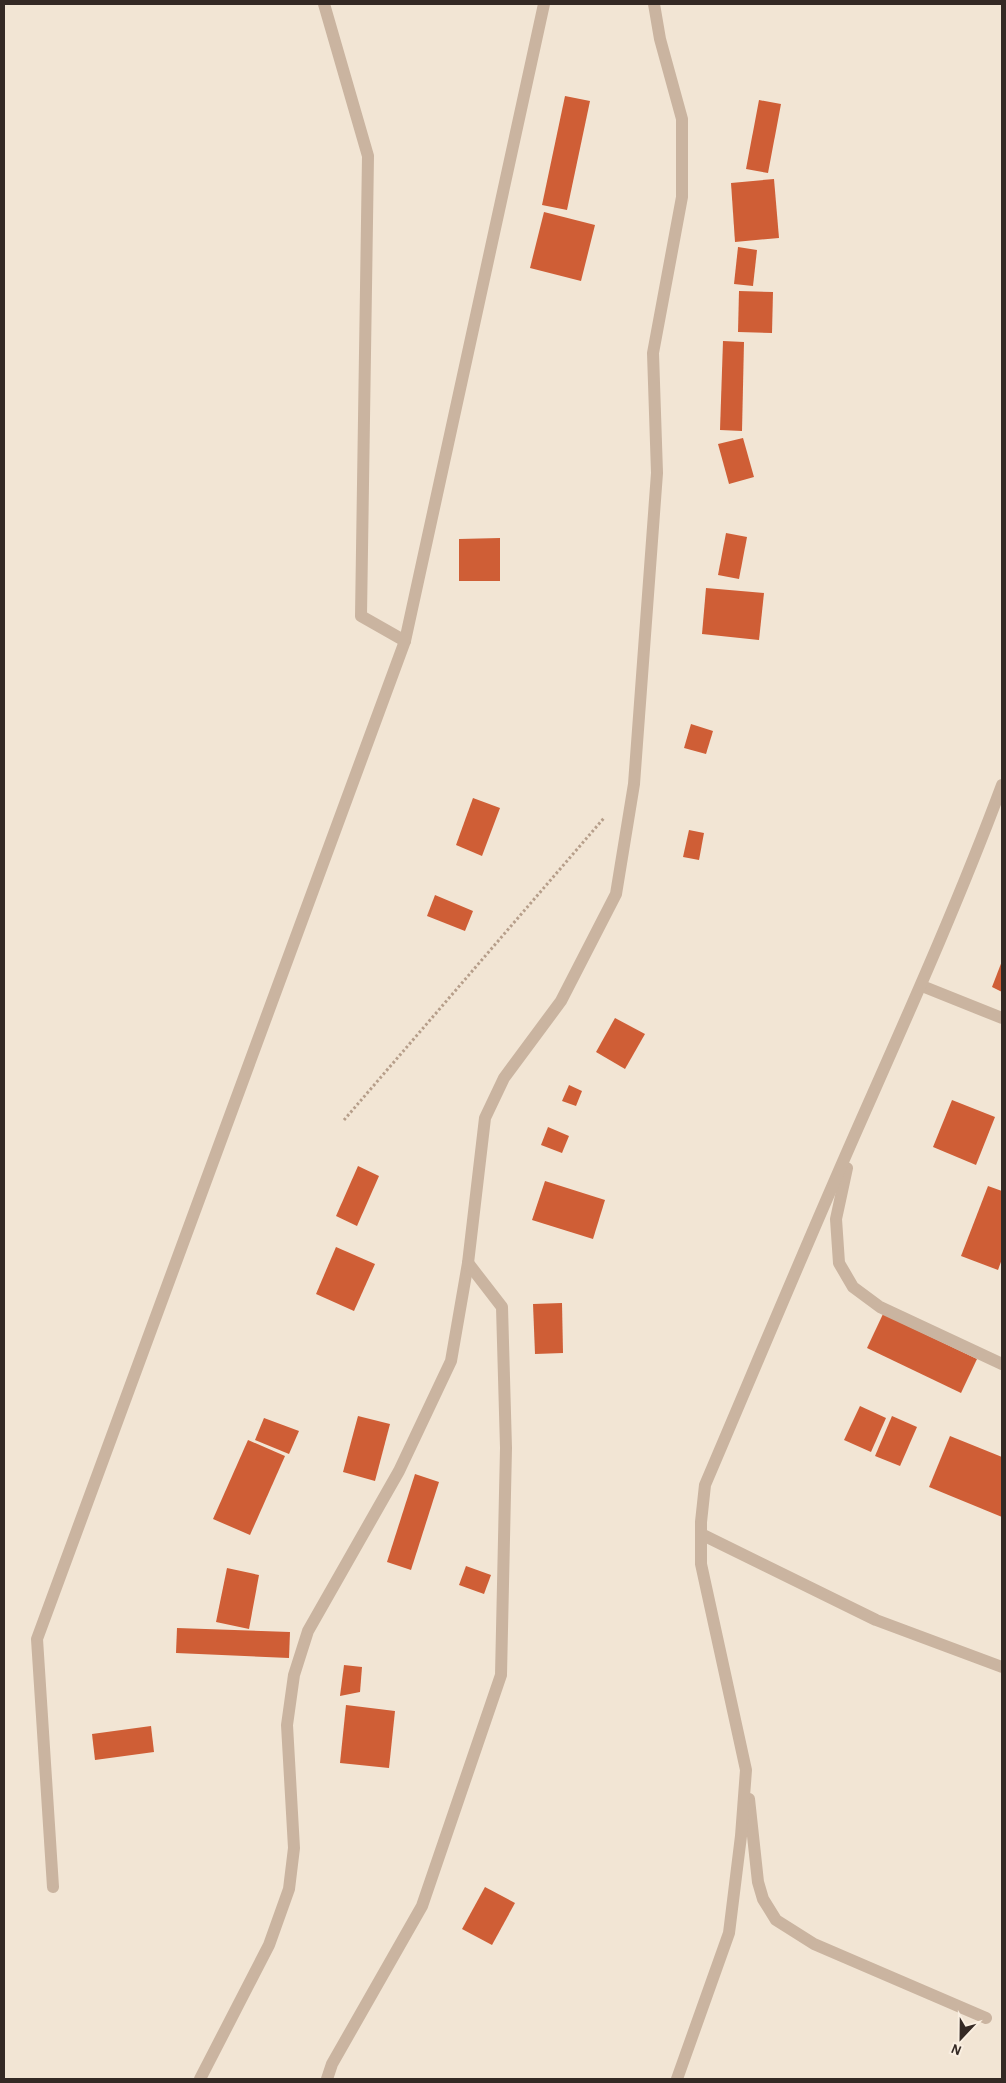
<svg xmlns="http://www.w3.org/2000/svg" width="1006" height="2083" viewBox="0 0 1006 2083" font-family="'Alegreya Sans',sans-serif">
	<style>
		.building { fill: #cf5e36 }
		.lines { fill: none; stroke-linecap: round; stroke-linejoin: round }
		.path { stroke: #b69e8a; stroke-width: 3; stroke-dasharray: 2.5 2.5; stroke-linecap: butt }
		.minor { stroke: #cab4a0; stroke-width: 12 }
	</style>
	<rect width="100%" height="100%" fill="#f2e5d4"/>
	<g class="building">
		<path d="M565 96 590 101 567 210 542 205Z"/>
		<path d="M759 100 781 104 768 173 746 169Z"/>
		<path d="M774 179 779 238 735 242 731 183Z"/>
		<path d="M544 212 595 225 581 281 530 268Z"/>
		<path d="M738 247 757 250 753 286 734 284Z"/>
		<path d="M739 291 773 292 772 333 738 332Z"/>
		<path d="M723 341 744 342 742 431 720 430Z"/>
		<path d="M743 438 754 477 729 484 718 444Z"/>
		<path d="M726 533 747 537 739 579 718 575Z"/>
		<path d="M500 538V581H459V539Z"/>
		<path d="M706 588 764 593 759 640 702 634Z"/>
		<path d="M691 724 713 731 706 754 684 748Z"/>
		<path d="M473 798 500 808 482 856 456 845Z"/>
		<path d="M689 830 704 833 699 860 683 857Z"/>
		<path d="M435 895 473 911 465 931 427 916Z"/>
		<path d="M1002 961V992L992 987Z"/>
		<path d="M615 1018 645 1034 625 1069 596 1052Z"/>
		<path d="M569 1085 582 1091 576 1106 562 1101Z"/>
		<path d="M952 1100 995 1117 976 1165 933 1147Z"/>
		<path d="M548 1127 569 1136 562 1153 541 1145Z"/>
		<path d="M358 1166 379 1176 357 1226 336 1216Z"/>
		<path d="M545 1181 605 1200 593 1239 532 1220Z"/>
		<path d="M988 1186 1002 1191V1259L998 1270 961 1256Z"/>
		<path d="M336 1247 375 1264 354 1311 316 1294Z"/>
		<path d="M562 1303 563 1353 535 1354 533 1304Z"/>
		<path d="M883 1314 977 1359 961 1393 867 1348Z"/>
		<path d="M860 1406 886 1418 871 1452 844 1440Z"/>
		<path d="M358 1416 390 1424 375 1481 343 1472Z"/>
		<path d="M892 1416 917 1427 900 1466 875 1456Z"/>
		<path d="M264 1418 299 1431 289 1454 255 1440Z"/>
		<path d="M950 1436 1002 1457V1517L929 1487Z"/>
		<path d="M248 1440 285 1456 250 1535 213 1519Z"/>
		<path d="M415 1474 439 1482 411 1570 387 1562Z"/>
		<path d="M466 1566 491 1575 484 1594 459 1585Z"/>
		<path d="M227 1568 259 1575 249 1629 216 1622Z"/>
		<path d="M177 1628 290 1632 289 1658 176 1653Z"/>
		<path d="M344 1665 362 1667 360 1692 340 1696Z"/>
		<path d="M346 1705 395 1711 389 1768 340 1763Z"/>
		<path d="M151 1726 154 1752 95 1760 92 1734Z"/>
		<path d="M485 1887 515 1903 492 1945 462 1929Z"/>
	</g>
	<g class="lines">
		<path class="path" d="M344 1120 604 818"/>
		<g class="minor">
			<path d="M324 4 368 156 361 616 405 641"/>
			<path d="M922 986 1002 1018"/>
			<path d="M847 1168 836 1219 839 1263 853 1287 880 1307 1002 1364"/>
			<path d="M701 1534 876 1620 1002 1667"/>
			<path d="M749 1799 758 1882 763 1899 776 1920 814 1944 986 2018"/>
			<path d="M53 1887 37 1639 405 641 544 4"/>
			<path d="M200 2079 269 1945 289 1889 294 1848 287 1725 294 1675 308 1631 399 1471 451 1361 468 1263 485 1118 504 1078 561 1001 616 894 634 784 657 473 653 353 682 197V119L660 39 654 4"/>
			<path d="M327 2079 332 2064 422 1906 501 1675 506 1448 502 1307 468 1263"/>
			<path d="M677 2079 729 1933 741 1836 746 1770 701 1564V1522L705 1485C754 1370 802 1255 852 1141 904 1023 957 906 1002 785"/>
		</g>
	</g>
	<rect width="1006" height="2083" fill="none" stroke="#342924" stroke-width="10"/>
	<g transform="translate(961 2038) rotate(202)" stroke="#faefe1" stroke-width="4" paint-order="stroke">
	<path d="M0-4L9 19L0 12L-9 19Z" fill="#342924"/>
	<text y="-8" font-size="14" font-weight="bold" text-anchor="middle" fill="#342924">N</text>
	</g>
</svg>
